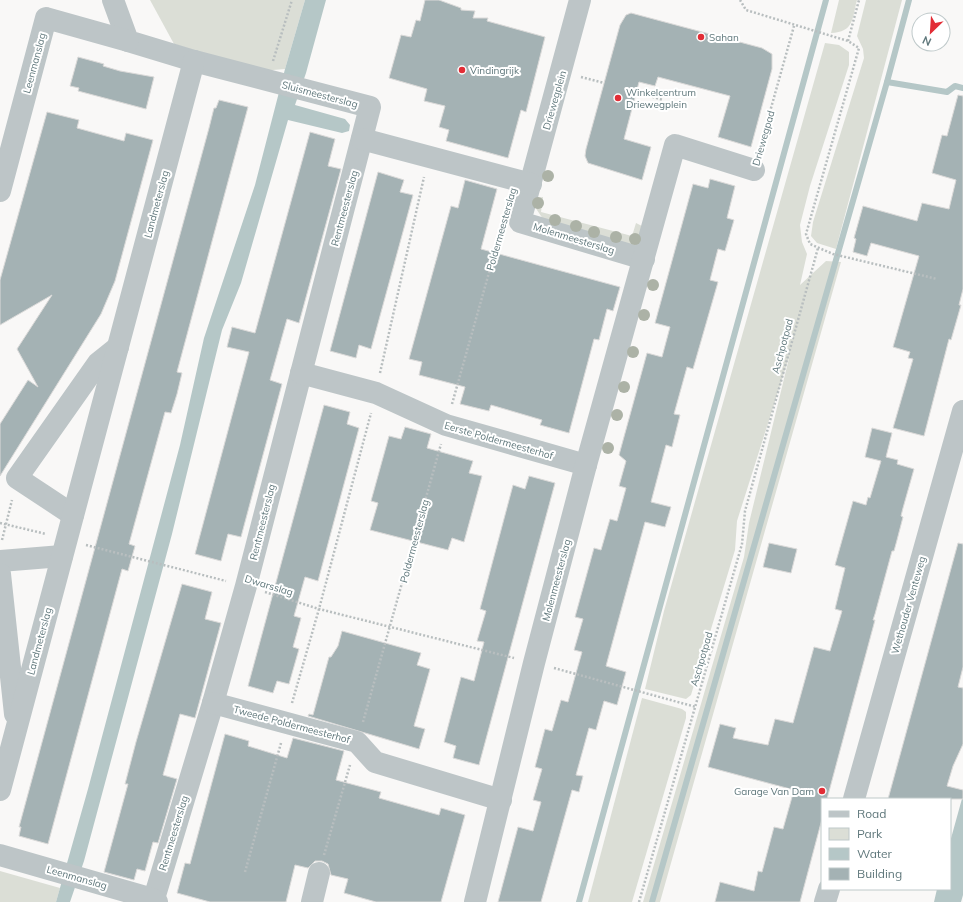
<svg xmlns="http://www.w3.org/2000/svg" width="963" height="902" viewBox="0 0 963 902" font-family="Mulish,sans-serif">
	<style>
		.green { fill: #dbded6 }
		.water { fill: #b5c7c7 }
		.lines { fill: none; stroke-linecap: round; stroke-linejoin: round }
		.stream { stroke: #b5c7c7; stroke-width: 6 }
		.building { fill: #a4b2b4; stroke: #dbdad9 }
		.path { stroke: #b8bebf; stroke-width: 2.5; stroke-dasharray: 2 2; stroke-linecap: butt }
		.minor { stroke: #bdc5c7; stroke-width: 22 }
		.tree { fill: #acb2a6 }
		.poi-dot { fill: #e22d36; stroke: #fff; stroke-width: 1.5 }
		.labels { text-anchor: middle; stroke-width: 4; stroke-linejoin: round; paint-order: stroke }
		.poi-label { font-size: 10px; fill: #5f777b; stroke: #fff; text-anchor: start }
		.street-label { font-size: 10px; fill: #5f777b; stroke: #fff }
	</style>
	<rect width="100%" height="100%" fill="#f9f8f7"/>
	<g class="green">
		<path d="M150 0H305L285 69 261 71 174 44Z"/>
		<path d="M839 0H857C852 19 854 32 831 33Z"/>
		<path d="M866 0H902L836 249 817 243 811 236 813 222 864 58 863 49 857 36Z"/>
		<path d="M825 43 839 45 849 52V65L810 186 800 225 802 242 807 254 800 285 826 261 841 262 660 902H643L744 557 749 523 790 354 737 521 735 550 691 695 686 699 645 689 664 611Z"/>
		<path d="M543 197 541 212 632 236 636 223 642 226 645 237 635 246 545 222 533 204 536 198Z"/>
		<path d="M642 698 682 709 686 712V718L632 902H588Z"/>
		<path d="M0 871 60 888 56 902H0Z"/>
	</g>
	<g class="water">
		<path d="M305 0H326L306 73 295 105 345 119 350 125 349 131 342 133 288 120 241 283 222 330 172 534 84 861 70 902H56L88 789 180 445 204 338 255 185 285 69Z"/>
		<path d="M963 795V895L961 902H934L937 889H950V842Z"/>
	</g>
	<g class="lines">
		<g class="stream">
			<path d="M887 82 947 92 955 86 963 88"/>
			<path d="M579 902 826 0"/>
			<path d="M652 902 887 82 909 0"/>
		</g>
	</g>
	<g class="building">
		<path d="M425 0H439L461 8V10L475 11 473 18H488L487 21 545 37 526 112 521 110 508 158 446 141 449 130 439 127 445 106 424 101 427 89 389 78 401 35 411 37 416 20 420 21Z"/>
		<path d="M631 13 762 48 772 54V69L751 147 718 137 730 96 658 77 655 86 639 82 624 139 651 147 642 180 588 163 585 156 586 149 620 25 626 15Z"/>
		<path d="M78 57 104 64 103 66 120 71 154 77 146 109 78 91 79 88 70 86Z"/>
		<path d="M958 95 963 96V289L959 305H961L951 340 949 339 924 436 893 428 913 359 908 358 910 352 893 347 919 256 871 243 867 256 853 252 856 239 854 238 863 206 917 221 922 203 949 209 956 180 932 173 942 135 947 136Z"/>
		<path d="M219 100 248 107 177 372 182 373 177 394 171 413 165 412 129 544 135 546 128 571 122 569 48 844 19 836 21 827H19L209 128 214 108H216Z"/>
		<path d="M47 112 79 120 77 128 124 141 126 133 153 140 115 281 101 314 0 476V424L28 380 38 387 17 349 52 295 0 325V280Z"/>
		<path d="M310 132 335 139 328 166 341 169 299 323 287 319 270 380 282 384 241 537 228 534 221 561 195 554 249 352 227 347 232 327 255 333Z"/>
		<path d="M378 172 404 180 400 192 413 195 371 349 359 345 356 358 330 351Z"/>
		<path d="M710 179 735 186 727 218 734 220 725 251 718 249 710 280 718 282 693 369 687 367 674 414 680 415 672 447 666 445 651 502 671 507 665 527 645 522 606 666 626 672 617 705 604 701 596 730 589 728 576 775 583 776 579 792 572 790 541 902H498L518 827 533 831 541 802 533 800 542 769 535 767 545 729 552 731 561 700 568 702 578 666 582 652 574 650 583 619 575 617 594 548 601 550 610 519 617 521 626 488 619 486 626 461 619 455 647 353 662 357 670 327 655 323 693 184 708 188Z"/>
		<path d="M465 180 497 189 481 249 620 287 613 311 607 309 599 340 594 339 569 433 540 425 542 420 491 405 489 411 460 404 465 387 419 375 422 362 409 359 451 206 458 208Z"/>
		<path d="M324 405 350 412 347 424 359 428 318 581 305 577 294 616 301 618 293 647 299 649 289 684 277 681 273 693 248 686Z"/>
		<path d="M405 427 431 434 427 448 473 461 469 473 482 476 464 542 452 538 448 550 370 530 378 503 371 501 389 436 401 439Z"/>
		<path d="M872 428 892 433 886 457 898 460 897 464 914 469 903 508 901 516 903 517 897 540 894 551H892L875 614 873 620H875L827 799H822V819L800 902H715L720 882 754 891 758 871 762 872 774 827 783 829 794 790 708 767 720 724 736 728 733 738 768 745 775 719 793 723 814 647 830 651 842 611 835 609 845 568 835 565 853 501 866 505 868 497 870 498 881 461 865 457Z"/>
		<path d="M529 476 555 483 479 765 453 758 456 746 444 742 461 677 474 681 484 642 477 641 486 611 480 609 513 485 525 489Z"/>
		<path d="M769 543 797 549 791 573 763 567Z"/>
		<path d="M958 543 963 544V667L958 687 963 688V744L953 766 947 786 963 790V799H888Z"/>
		<path d="M182 584 212 592 205 619 221 623 195 718 180 714 163 775 177 779 158 843 153 842 145 871 137 869 134 880 104 872 128 784H125L136 742Z"/>
		<path d="M342 631 421 653 417 665 430 669 414 726 425 729 419 749 308 716 309 714 313 715 329 657H331L338 646Z"/>
		<path d="M225 734 249 741 248 746 287 758 293 738 344 751 336 780 381 792 379 798 439 815 441 808 465 815 441 902H376L344 893 348 879 331 875 328 864 322 861H315L308 868 295 865 286 902H210L177 893 185 863 190 864Z"/>
	</g>
	<g class="lines">
		<g class="path">
			<path d="M740 0 746 10 848 41 859 48 806 234 810 244 833 254 937 279"/>
			<path d="M848 41 859 0"/>
			<path d="M273 61 292 0"/>
			<path d="M581 77 604 83"/>
			<path d="M637 92 663 100"/>
			<path d="M759 151 794 26"/>
			<path d="M380 373 424 177"/>
			<path d="M452 404 501 230"/>
			<path d="M0 523 46 534"/>
			<path d="M2 540 12 500"/>
			<path d="M86 545 226 581"/>
			<path d="M265 592 319 609 514 658"/>
			<path d="M554 668 696 707"/>
			<path d="M292 703 319 609 371 413"/>
			<path d="M363 722 441 444"/>
			<path d="M324 855 350 765"/>
			<path d="M245 872 281 743"/>
			<path d="M639 902 742 544 745 511 818 248"/>
		</g>
		<g class="minor">
			<path d="M113 0 128 41 194 61 370 107 246 586 213 703 153 902"/>
			<path d="M580 0 520 222 644 259"/>
			<path d="M362 139 531 184"/>
			<path d="M0 191 46 18 128 41"/>
			<path d="M301 373 376 393 446 425 586 465"/>
			<path d="M73 515 17 478 98 363 118 347"/>
			<path d="M0 561 62 556"/>
			<path d="M0 574 15 714"/>
			<path d="M213 703 357 742 375 762 501 800"/>
			<path d="M0 790 194 61"/>
			<path d="M854 799 963 411"/>
			<path d="M0 855 153 899 157 902"/>
			<path d="M312 902 319 873"/>
			<path d="M475 902 534 663 586 465 675 145 754 170"/>
			<path d="M825 902 829 889"/>
		</g>
	</g>
	<g class="tree">
		<circle cx="548" cy="176" r="6"/>
		<circle cx="538" cy="203" r="6"/>
		<circle cx="555" cy="220" r="6"/>
		<circle cx="576" cy="226" r="6"/>
		<circle cx="594" cy="232" r="6"/>
		<circle cx="616" cy="237" r="6"/>
		<circle cx="635" cy="239" r="6"/>
		<circle cx="653" cy="285" r="6"/>
		<circle cx="644" cy="315" r="6"/>
		<circle cx="633" cy="352" r="6"/>
		<circle cx="624" cy="387" r="6"/>
		<circle cx="617" cy="415" r="6"/>
		<circle cx="608" cy="448" r="6"/>
	</g>
	<g class="poi-dot">
		<circle cx="701" cy="37" r="4"/>
		<circle cx="462" cy="70" r="4"/>
		<circle cx="618" cy="98" r="4"/>
		<circle cx="822" cy="791" r="4"/>
	</g>
	<g class="labels">
		<g class="poi-label">
			<text x="709" y="41">Sahan</text>
			<text x="470" y="74">Vindingrijk</text>
			<text x="626" y="96">Winkelcentrum<tspan x="626" dy="12">Driewegplein</tspan></text>
			<text x="814" y="795" text-anchor="end">Garage Van Dam</text>
		</g>
		<g class="street-label">
			<text transform="translate(34 63) rotate(-75)" y="4">Leenmanslag</text>
			<text transform="translate(320 94) rotate(15)" y="4">Sluismeesterslag</text>
			<text transform="translate(554 100) rotate(-74)" y="4">Driewegplein</text>
			<text transform="translate(763 138) rotate(-74)" y="4">Driewegpad</text>
			<text transform="translate(156 204) rotate(-75)" y="4">Landmeterslag</text>
			<text transform="translate(344 208) rotate(-75)" y="4">Rentmeesterslag</text>
			<text transform="translate(501 229) rotate(-74)" y="4">Poldermeesterslag</text>
			<text transform="translate(574 238) rotate(17)" y="4">Molenmeesterslag</text>
			<text transform="translate(782 346) rotate(-75)" y="4">Aschpotpad</text>
			<text transform="translate(499 440) rotate(16)" y="4">Eerste Poldermeesterhof</text>
			<text transform="translate(262 522) rotate(-76)" y="4">Rentmeesterslag</text>
			<text transform="translate(414 541) rotate(-75)" y="4">Poldermeesterslag</text>
			<text transform="translate(556 580) rotate(-75)" y="4">Molenmeesterslag</text>
			<text transform="translate(269 585) rotate(17)" y="4">Dwarsslag</text>
			<text transform="translate(908 605) rotate(-74)" y="4">Wethouder Venteweg</text>
			<text transform="translate(39 641) rotate(-75)" y="4">Landmeterslag</text>
			<text transform="translate(701 659) rotate(-74)" y="4">Aschpotpad</text>
			<text transform="translate(292 724) rotate(15)" y="4">Tweede Poldermeesterhof</text>
			<text transform="translate(173 833) rotate(-73)" y="4">Rentmeesterslag</text>
			<text transform="translate(77 877) rotate(16)" y="4">Leenmanslag</text>
		</g>
	</g>
	<rect x="821" y="798" width="130" height="92" fill="#ffffff" stroke="#bfc9ca"/>
	<rect x="829" y="811" width="20" height="6" fill="#bdc5c7" stroke="#bfc9ca"/>
	<text x="857" y="818" font-size="12" fill="#5f777b">Road</text>
	<rect x="829" y="828" width="20" height="12" fill="#dbded6" stroke="#bfc9ca"/>
	<text x="857" y="838" font-size="12" fill="#5f777b">Park</text>
	<rect x="829" y="848" width="20" height="12" fill="#b5c7c7" stroke="#bfc9ca"/>
	<text x="857" y="858" font-size="12" fill="#5f777b">Water</text>
	<rect x="829" y="868" width="20" height="12" fill="#a4b2b4" stroke="#bfc9ca"/>
	<text x="857" y="878" font-size="12" fill="#5f777b">Building</text>
	<g transform="translate(931 32) rotate(205)"><circle r="19" fill="#ffffff" stroke="#bfc9ca"/>
	<path d="M0-3L7 15L0 10L-7 15Z" fill="#e22d36"/>
	<text y="-6" font-size="11" font-weight="bold" text-anchor="middle" fill="#5f777b">N</text>
	</g>
</svg>
